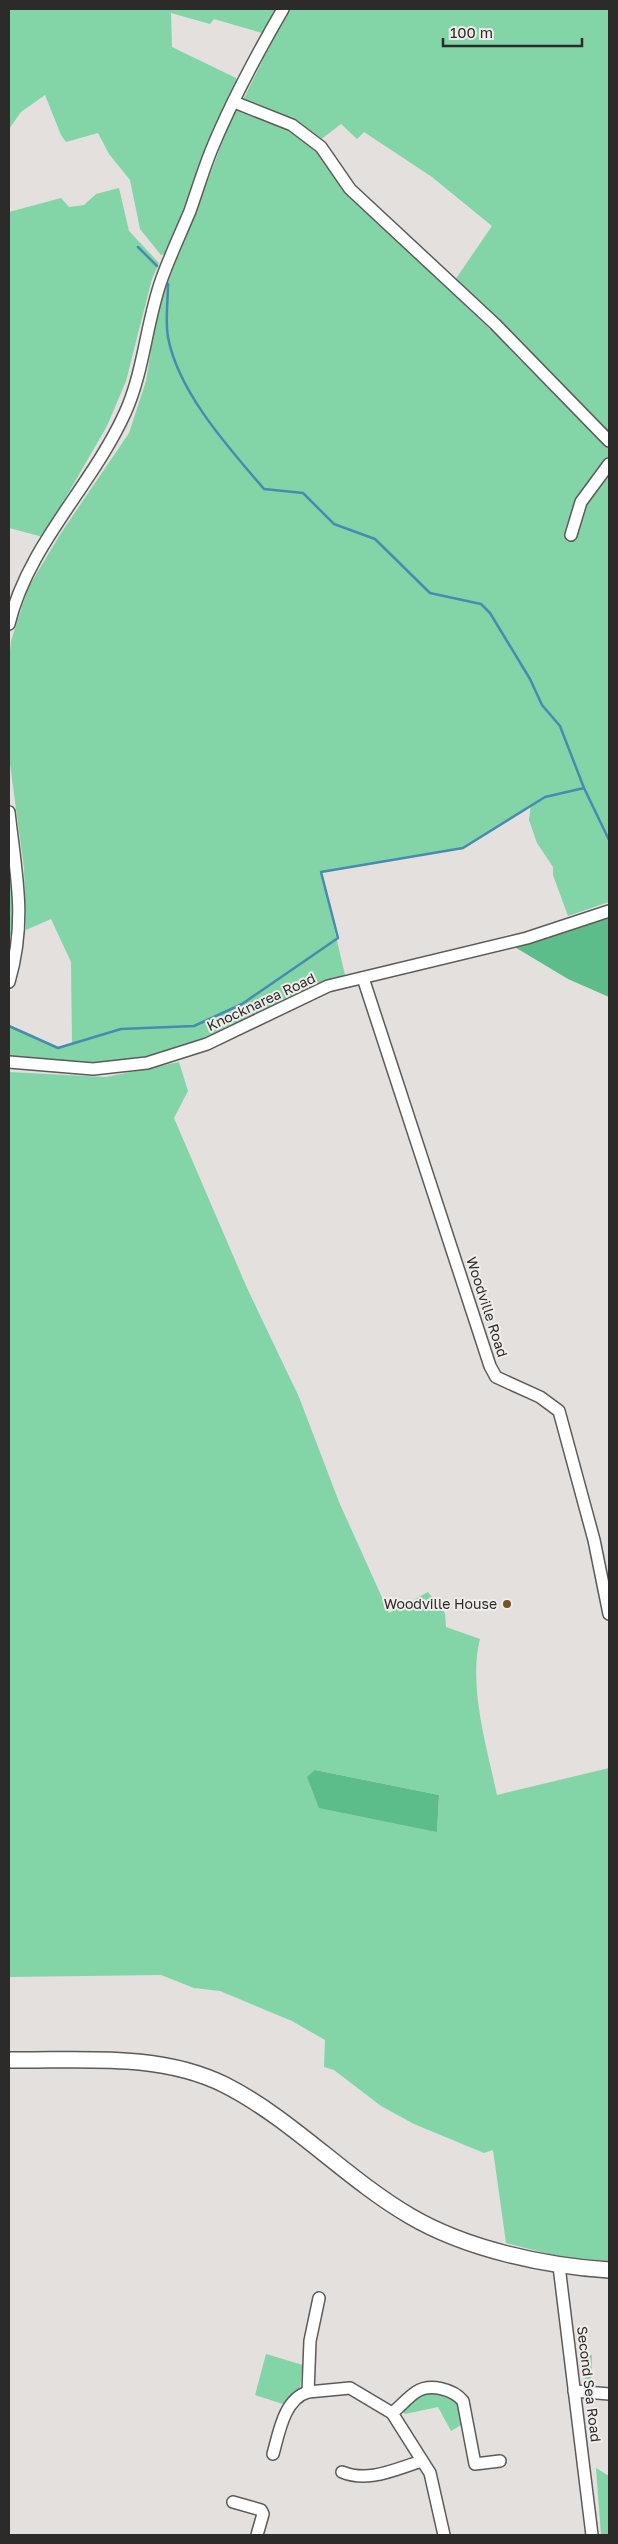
<svg xmlns="http://www.w3.org/2000/svg" width="618" height="2544" viewBox="0 0 618 2544" font-family="'Golos Text',sans-serif">
	<style>
		.green { fill: #83d5a7; fill-rule: evenodd }
		.forest { fill: #5dbd8a }
		.lines { fill: none; stroke-linecap: round; stroke-linejoin: round }
		.stream { stroke: #478cb0; stroke-width: 2.5 }
		.minor-casing { stroke: #5d5b59; stroke-width: 14 }
		.major-casing { stroke: #5d5b59; stroke-width: 18 }
		.minor { stroke: #fff; stroke-width: 11 }
		.major { stroke: #fff; stroke-width: 15 }
		.poi-dot { fill: #725528; stroke: #f0edeb; stroke-width: 2 }
		.labels { text-anchor: middle; stroke-width: 4; stroke-linejoin: round; paint-order: stroke }
		.street-label { font-size: 14px; fill: #2c2b2a; stroke: #f0edeb }
		.poi-label { font-size: 14px; fill: #2c2b2a; stroke: #f0edeb; text-anchor: end }
	</style>
	<rect width="100%" height="100%" fill="#e3e0de"/>
	<g class="green">
		<path d="M9 9H275L262 33 214 19 210 24 171 13 172 47 236 78 238 84 204 156 165 254 161 255 140 229 130 180 109 154 98 133 66 142 61 135 45 95 21 112 9 129Z"/>
		<path d="M288 9H609V902L568 916 553 875V867L537 843 529 820 531 805 463 848 321 872 345 975 313 985 219 1033 156 1055 133 1061 92 1065 14 1058 9 1055V1026L58 1048 72 1044 71 962 51 919 26 930 24 868 9 757V661L11 641 28 588 61 533 129 433 146 381 155 324 164 292 235 110 296 133 318 150 348 193 544 381 455 280 492 226 432 177 364 132 357 139 341 124 319 141 294 122 243 100Z"/>
		<path d="M119 188 129 231 159 263 152 279 126 381 107 426 43 537 9 528V212L61 198 69 207 84 205 96 194Z"/>
		<path d="M9 868 14 900 12 935H9Z"/>
		<path d="M179 1062 188 1091 174 1118 247 1288 299 1397 339 1502 389 1613 428 1592 445 1613 446 1627 480 1639C468 1686 487 1748 497 1795L609 1768V2261L564 2258 506 2243 493 2150 484 2153 414 2124 381 2106 334 2070 324 2067 325 2040 292 2021 220 1991 194 1988 161 1975 9 1977V1072L106 1077ZM315 1770 439 1795 437 1831V1832Z"/>
		<path d="M266 2354 303 2365 300 2388 283 2404 255 2395Z"/>
		<path d="M583 2355H592L591 2384 585 2382Z"/>
		<path d="M425 2393C453 2396 459 2396 461 2425L451 2431 438 2407 405 2414 401 2409 416 2396Z"/>
		<path d="M596 2468 609 2476V2535H601Z"/>
	</g>
	<g class="forest">
		<path d="M609 916V997L568 979 513 946Z"/>
		<path d="M315 1770 439 1795 437 1832 319 1808 307 1777Z"/>
	</g>
	<g class="lines">
		<g class="stream">
			<path d="M138 247 157 266"/>
			<path d="M168 284C168 301 165 321 168 337 178 392 229 448 264 489L303 493 334 524 375 539 430 593 481 604 490 613 530 679 542 705 560 726 584 788 609 840"/>
			<path d="M9 1026 58 1048 121 1029 194 1026 242 1004 338 938 321 872 463 848 545 797 584 788"/>
		</g>
		<defs>
			<g id="minor">
				<path d="M234 102 292 125 321 147 350 189 495 324 609 441"/>
				<path d="M571 535 581 502 609 464"/>
				<path d="M9 624C28 545 92 486 125 413 144 371 146 324 161 281 169 258 180 235 190 211 197 191 203 171 211 151 231 102 257 54 283 9"/>
				<path d="M9 812C16 875 27 920 9 982"/>
				<path d="M363 978 490 1366 496 1377 540 1397 559 1411 594 1540 609 1614"/>
				<path d="M9 1062 93 1069 147 1063 207 1044 328 986 527 938 609 911"/>
				<path d="M559 2266 592 2535"/>
				<path d="M319 2298 310 2341 308 2392 350 2388 392 2413 430 2473 444 2535"/>
				<path d="M574 2391 609 2394"/>
				<path d="M392 2413C400 2407 407 2398 416 2392 430 2383 453 2389 463 2401L475 2464 500 2461"/>
				<path d="M273 2454C279 2433 284 2399 308 2392"/>
				<path d="M342 2472C369 2483 395 2469 422 2461"/>
				<path d="M233 2502 261 2510 263 2514 257 2535"/>
			</g>
			<path id="major" d="M9 2060C80 2061 159 2052 225 2085 292 2119 345 2178 410 2216 466 2249 545 2266 609 2270"/>
		</defs>
		<use href="#minor" class="minor-casing"/>
		<use href="#major" class="major-casing"/>
		<use href="#minor" class="minor"/>
		<use href="#major" class="major"/>
	</g>
	<circle class="poi-dot" cx="507" cy="1604" r="5"/>
	<g class="labels">
		<g class="street-label">
			<text transform="translate(261 1002) rotate(-25)" y="5">Knocknarea Road</text>
			<text transform="translate(487 1307) rotate(72)" y="5">Woodville Road</text>
			<text transform="translate(589 2384) rotate(83)" y="5">Second Sea Road</text>
		</g>
		<g class="poi-label">
			<text x="497" y="1609">Woodville House</text>
		</g>
	</g>
	<rect width="618" height="2544" fill="none" stroke="#2c2b2a" stroke-width="20"/>
	<path d="M443 38v8h139v-8" fill="none" stroke="#2c2b2a" stroke-width="2.5"/>
	<text x="450" y="38" font-size="15" fill="#2c2b2a" stroke="#f0edeb" stroke-width="4" paint-order="stroke">100 m</text>
</svg>
